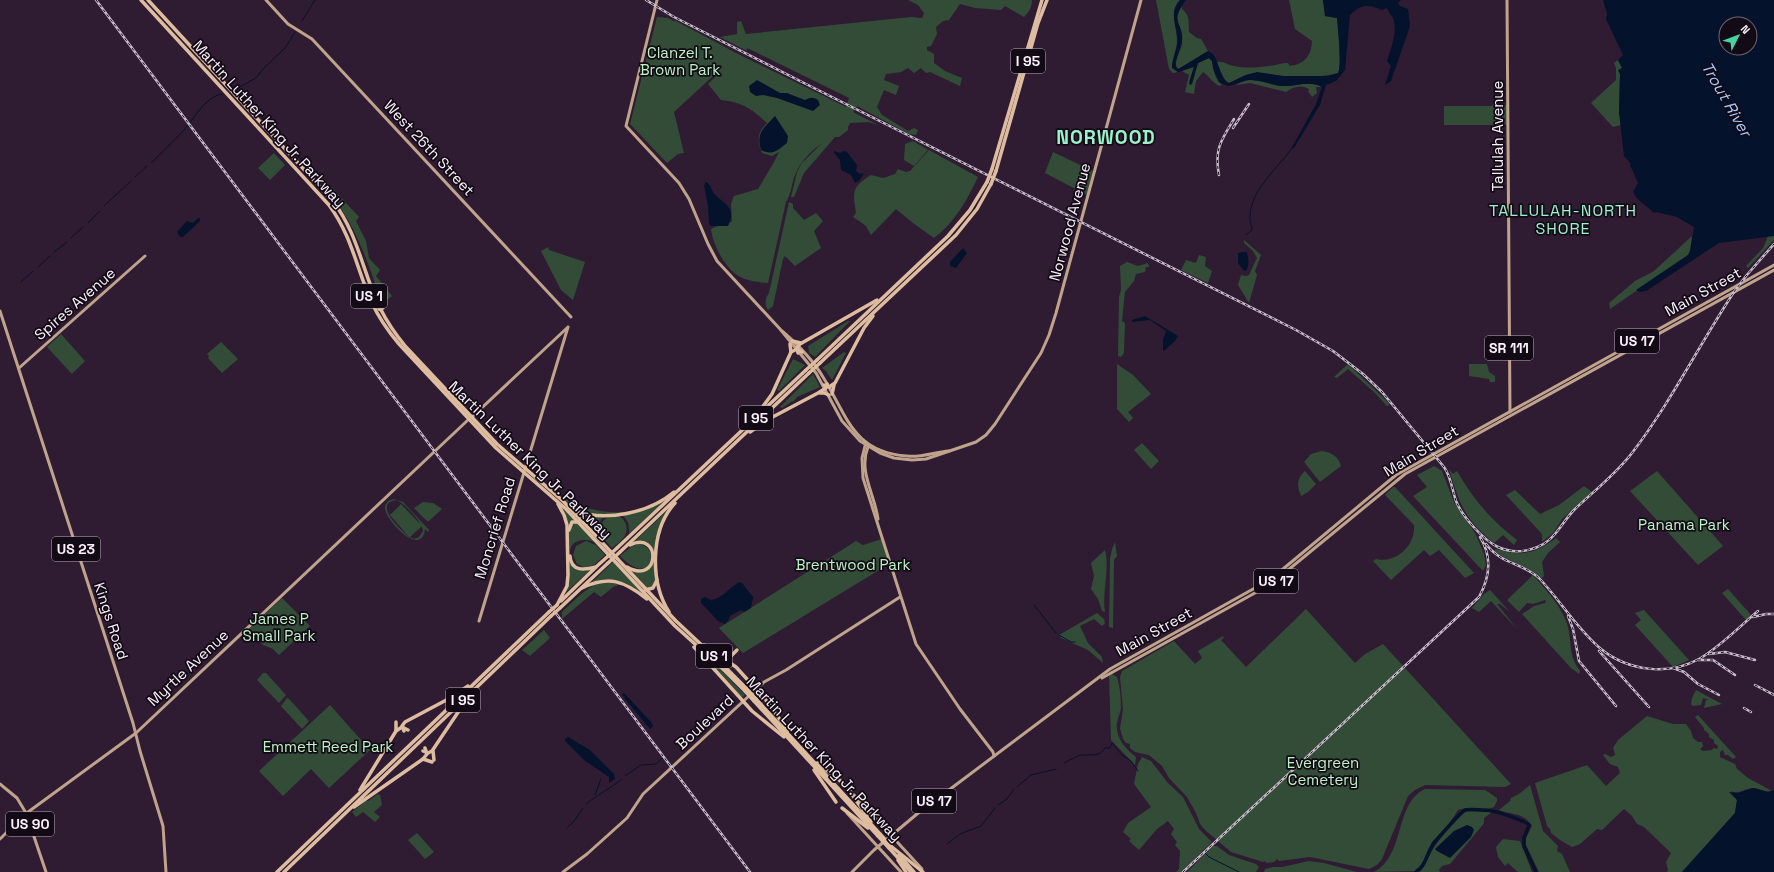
<svg xmlns="http://www.w3.org/2000/svg" width="1774" height="872" viewBox="0 0 1774 872" font-family="'Space Grotesk',sans-serif">
	<style>
		.green { fill: #324c37; fill-rule: evenodd }
		.water { fill: #04122b; fill-rule: evenodd }
		.lines { fill: none; stroke-linecap: round; stroke-linejoin: round }
		.stream { stroke: #04122b; stroke-width: 1 }
		.river { stroke: #04122b; stroke-width: 3.5 }
		.major { stroke: #bfa38b; stroke-width: 3 }
		.highway { stroke: #debc9f; stroke-width: 3.5 }
		.rail-casing { stroke: #c8bcca; stroke-width: 2.5 }
		.rail { stroke: #120a14; stroke-width: 1; stroke-dasharray: 3; stroke-linecap: butt }
		.highway-bridge { stroke: #debc9f; stroke-width: 3.5 }
		.labels { text-anchor: middle; stroke-width: 3.5; stroke-linejoin: round; paint-order: stroke }
		.shield { fill: #120a14; stroke: #b5acb7; stroke-width: 1 }
		.shield-label { font-size: 14px; font-weight: bold; fill: #fbf1fd }
		.park-label { font-size: 15px; fill: #bcf4c6; stroke: #120a14 }
		.street-label { font-size: 15px; fill: #fbf1fd; stroke: #120a14 }
		.water-label { font-size: 16px; font-style: italic; fill: #a7c9ff; stroke: #120a14 }
		.neighbourhood-label { font-size: 16px; letter-spacing: 1px; fill: #9af1cb; stroke: #120a14 }
		.district-label { font-size: 19px; font-weight: bold; letter-spacing: 1px; fill: #9af1cb; stroke: #120a14 }
	</style>
	<rect width="100%" height="100%" fill="#2f1c33"/>
	<g class="green">
		<path d="M908 0H1032C1032 7 1029 12 1024 17L1005 6 1001 10 975 8 960 4 949 20 943 21 936 27 937 34 931 46 927 47V50L934 54V63L945 71 962 78 960 86 930 72 926 73 921 68 914 73 908 68 901 72 886 74 884 80 899 86 896 95 884 90 877 107 882 115 908 131 914 128 918 130 916 135 909 134 857 106 853 112 878 125 868 122 850 123 848 127V130L839 137H835L804 173 794 197H791L797 172 802 163 822 143C811 151 800 162 795 175 791 184 792 193 786 202L768 283C760 283 744 280 737 275 724 266 713 245 711 229 718 224 726 227 732 221L731 204 734 196 758 189 774 162 779 152 772 156 762 153C757 141 757 133 767 123 752 109 742 102 721 100L708 84 715 77 713 76 674 112 684 153 678 154 667 163 630 124 657 17 668 18 675 22 674 20 738 54 846 107 849 98 747 48V51L720 37 737 34V22L741 21 746 34 911 17 922 18 924 13 918 5Z"/>
		<path d="M1156 0H1180C1168 13 1178 28 1177 43 1176 51 1172 59 1172 67L1178 72 1173 73 1169 69Z"/>
		<path d="M1289 0H1323L1325 16 1337 18C1338 29 1342 66 1338 73 1323 77 1298 78 1283 76 1270 75 1259 71 1246 75 1240 77 1235 81 1229 83L1226 82 1216 62C1224 61 1227 65 1234 66 1247 69 1263 67 1275 65 1280 64 1282 63 1288 63L1290 66C1305 64 1311 56 1312 41L1295 29Z"/>
		<path d="M1182 5V9C1191 16 1188 23 1189 32L1197 38 1201 39 1208 51 1178 69C1172 61 1181 50 1182 41 1183 28 1171 17 1182 5Z"/>
		<path d="M1209 58 1212 61C1213 69 1215 80 1222 85L1219 86C1211 81 1209 76 1203 72L1196 81 1194 94 1185 92 1189 75 1182 71 1194 66 1189 83 1198 63Z"/>
		<path d="M1618 60 1622 68 1619 70 1620 74 1619 112 1621 125 1613 127 1591 103 1616 80V68L1614 63Z"/>
		<path d="M1247 80C1260 80 1270 84 1281 86 1294 87 1310 80 1322 87H1316L1317 93 1312 97 1308 91 1309 89C1301 84 1293 87 1286 92L1250 83 1237 85V84Z"/>
		<path d="M1493 104 1507 105V125H1444V106H1492Z"/>
		<path d="M913 141 928 150 914 166 904 160 905 144Z"/>
		<path d="M929 150 978 177C967 200 955 222 934 238L913 223 896 209 871 235 866 226 853 217 856 213C853 191 851 188 871 175L883 178 895 174 898 169 906 172 910 171Z"/>
		<path d="M1053 152 1093 171 1087 195 1045 173Z"/>
		<path d="M274 153 285 165 270 180 258 168Z"/>
		<path d="M322 177 359 217 356 221 366 241 369 258 380 270 376 276 392 296 384 302 381 301C365 254 354 219 320 182Z"/>
		<path d="M789 202 793 204V208L804 220 816 213 823 221 814 231 821 248 795 266 785 256 783 259 773 306 768 310C764 304 765 299 769 293Z"/>
		<path d="M1692 236 1690 251 1688 255 1610 309 1609 303 1635 281 1654 271Z"/>
		<path d="M1768 236H1774V240L1748 268 1746 266 1763 248Z"/>
		<path d="M1244 240 1261 255 1255 271 1257 275 1249 303 1238 285 1241 275 1246 276 1249 275 1257 258 1253 251 1244 243Z"/>
		<path d="M548 247 549 250 585 262 573 300 561 290 541 251Z"/>
		<path d="M1199 255 1206 257 1205 266 1212 271 1208 283 1181 270 1186 260 1196 263Z"/>
		<path d="M1127 262 1138 266 1148 263 1149 267H1146L1145 272 1136 274 1134 281 1125 292 1122 321 1125 323 1124 353 1121 357 1118 356 1119 297 1121 290 1120 266Z"/>
		<path d="M848 321H850L815 357 809 353 808 346Z"/>
		<path d="M61 334 85 361 72 374 47 347Z"/>
		<path d="M221 342 238 359 222 373 208 358 209 356 207 354Z"/>
		<path d="M844 352 846 353 832 380 826 371 822 368Z"/>
		<path d="M793 359 805 365 779 391 777 390Z"/>
		<path d="M1117 364 1133 375 1151 394 1128 412 1133 418 1129 422 1117 409Z"/>
		<path d="M1348 364 1390 404 1387 406 1374 392 1348 369 1337 378 1334 377Z"/>
		<path d="M1469 364H1487L1489 372 1495 376V382H1490L1489 379 1469 376Z"/>
		<path d="M813 374 820 387 797 397 794 401 791 402 782 408 780 407Z"/>
		<path d="M1142 443 1159 461 1151 469 1134 450Z"/>
		<path d="M1321 451C1331 452 1338 456 1341 466L1320 482 1304 462 1311 454Z"/>
		<path d="M1434 466 1442 471 1454 502 1475 533 1484 554 1486 565 1483 571 1413 496 1427 487 1417 475Z"/>
		<path d="M1449 469 1453 474 1457 471C1474 500 1490 519 1517 540L1514 545 1503 535 1494 543C1465 520 1459 503 1449 469Z"/>
		<path d="M1305 471 1316 484 1308 492 1301 496C1297 486 1296 479 1305 471Z"/>
		<path d="M1657 471 1723 546 1698 565 1630 491Z"/>
		<path d="M1584 486 1592 492 1563 518 1553 533 1542 542V534L1506 495 1515 490 1540 514 1559 505Z"/>
		<path d="M1393 487H1395L1474 573 1465 578 1439 550 1430 556 1424 550 1391 580 1373 561 1376 559C1395 564 1416 546 1414 525L1385 495Z"/>
		<path d="M562 497C582 509 608 515 631 511 642 509 653 504 664 501L629 534C631 514 616 509 601 519L599 530 602 539Z"/>
		<path d="M394 499 403 502 429 530 428 532 425 529C422 559 383 519 385 506L388 501ZM396 500C404 502 423 523 423 531L419 537 414 539 410 537 422 526 401 504 390 515 409 537C402 531 372 504 396 500Z"/>
		<path d="M423 502 433 503 442 509 429 521H427L414 508Z"/>
		<path d="M562 506 596 543C586 537 568 539 570 555 571 558 573 561 574 564L585 571 591 569 563 595 568 586 567 520Z"/>
		<path d="M668 510C656 532 657 556 656 581L655 585 648 589 631 570 641 571 654 561C656 545 646 541 635 541Z"/>
		<path d="M609 516C611 516 615 515 618 516 627 519 629 531 624 537 621 541 616 545 612 548 605 540 597 532 603 521Z"/>
		<path d="M1556 538 1560 542 1548 553 1542 562 1544 576 1542 578C1526 566 1510 562 1494 551L1496 549C1521 557 1534 554 1556 538Z"/>
		<path d="M882 539 889 564 743 653 719 628 856 541 863 545Z"/>
		<path d="M586 541 596 545 605 555 594 565 585 568 577 564 573 555 576 546Z"/>
		<path d="M1115 542 1117 556 1114 560 1113 628 1109 627 1110 559 1112 549Z"/>
		<path d="M640 544C664 552 649 587 620 556L632 546Z"/>
		<path d="M1105 550C1110 568 1102 593 1105 612L1102 611 1098 599 1091 589 1094 576 1091 563Z"/>
		<path d="M613 562 642 593C623 587 615 572 591 583Z"/>
		<path d="M1533 575C1545 589 1559 603 1566 621 1573 639 1567 654 1580 671L1579 674 1571 668 1522 614 1534 606 1545 603 1546 601 1545 600 1533 604 1527 603 1519 612 1507 600Z"/>
		<path d="M601 582 621 584 613 587 601 597 594 592 562 619V612C574 601 585 588 601 582Z"/>
		<path d="M1728 589 1751 615 1746 620 1722 593Z"/>
		<path d="M1490 590 1510 612 1500 604H1497L1517 629 1491 601 1479 612 1472 608 1484 594Z"/>
		<path d="M282 598 310 626 279 655 273 649 263 645 249 629Z"/>
		<path d="M1306 609 1355 663 1365 654 1383 644 1511 784 1505 787 1425 785 1415 790 1408 796 1382 859 1377 865 1369 869 1310 857 1279 861 1277 859 1274 862 1267 863 1264 861 1263 862 1231 852 1205 830 1200 824 1196 813 1187 797 1169 778 1162 766 1149 755 1135 752 1130 748V744L1126 743 1123 739 1120 728 1123 710 1120 677 1122 671 1174 641 1195 664 1202 658 1198 651 1223 636 1224 638 1221 640 1246 667Z"/>
		<path d="M1644 610 1689 660 1673 667 1635 625 1641 620 1635 613Z"/>
		<path d="M1097 613 1104 619 1105 623 1102 626 1094 619 1080 626 1088 643 1102 657 1103 663 1088 650 1061 638 1059 635Z"/>
		<path d="M544 630 550 638 530 656 522 650Z"/>
		<path d="M704 655 722 671 745 695 743 697 741 696Z"/>
		<path d="M263 673H266L286 695 279 703 257 680Z"/>
		<path d="M1112 674 1117 677C1120 686 1121 698 1121 708 1120 713 1118 718 1117 723 1115 737 1125 749 1136 757L1135 765 1111 740 1109 675Z"/>
		<path d="M1696 690 1722 704 1704 708 1706 700H1709L1703 698 1701 705 1693 706 1691 704 1692 698Z"/>
		<path d="M287 698 289 699 309 721 302 729 281 706Z"/>
		<path d="M330 705 370 750 329 788 311 769 283 796 259 771Z"/>
		<path d="M1698 715 1736 757 1733 759 1728 755H1725L1723 750 1720 752V757L1735 764 1737 769 1748 778 1772 791C1765 793 1760 788 1753 788 1745 788 1740 795 1731 791L1737 800 1735 813 1682 872H1667L1668 870 1666 862 1671 853 1644 827 1637 824 1632 816 1624 809 1602 830 1597 829 1580 844 1572 847 1560 840 1551 833 1550 829 1547 826 1535 783 1587 765 1606 786 1620 773 1618 767 1610 764 1603 755 1605 754 1611 757 1615 755 1613 748 1618 740 1647 716 1673 724H1686L1691 731 1693 738 1698 742H1702L1703 746 1700 749 1703 751 1711 750 1714 748 1717 749 1718 746 1714 743V740L1709 737V734L1704 730V728L1695 717Z"/>
		<path d="M1142 757 1151 761 1168 783 1183 797 1199 829 1212 842 1181 872H1176L1179 869 1180 851 1175 845 1177 842 1171 834 1174 829 1168 821 1157 829 1139 850 1129 841 1131 839 1123 832 1128 823 1151 807 1134 784 1138 764Z"/>
		<path d="M1530 785 1543 831 1558 846 1557 851 1562 854 1570 872H1539L1526 845V838L1532 826C1524 812 1511 815 1499 810L1510 801 1511 798 1519 794Z"/>
		<path d="M1425 789 1485 790 1497 798V801L1494 807C1482 812 1470 806 1458 810L1445 830 1432 842 1421 866 1416 871 1374 872C1406 855 1394 803 1425 789Z"/>
		<path d="M378 794 380 795 382 805 374 812 380 817 375 822 363 812 356 817 352 812 366 801H368Z"/>
		<path d="M1467 811 1492 812 1484 818V823L1481 827 1450 864 1442 866 1439 870 1440 872H1419C1426 866 1427 859 1432 851 1437 842 1458 815 1467 811Z"/>
		<path d="M417 833 434 852 425 859 408 840Z"/>
		<path d="M1503 839 1520 841 1532 872H1518L1508 863 1505 866 1498 857 1496 847Z"/>
		<path d="M1213 846H1217L1229 855 1256 864 1259 867 1256 872H1187Z"/>
		<path d="M1309 861 1324 863 1357 872H1264L1265 869 1273 867H1282Z"/>
	</g>
	<g class="water">
		<path d="M1180 0H1186C1168 25 1184 20 1182 42 1181 51 1175 58 1176 67L1178 69 1182 67 1208 51C1221 56 1217 77 1229 83L1246 75 1257 72 1283 76H1328L1338 73C1342 66 1338 29 1337 18L1325 16 1323 0H1401L1398 3 1400 6 1408 9 1410 26 1391 81 1385 85 1391 66 1387 61C1391 49 1398 31 1393 18 1392 16 1388 11 1387 8L1382 10C1367 4 1361 4 1350 15L1345 70 1336 81 1326 85 1320 105 1294 148 1292 147 1316 104 1322 87C1310 80 1294 87 1282 86 1270 85 1260 79 1249 80 1241 81 1235 85 1228 86L1219 82 1213 68 1212 61 1209 58 1198 63 1192 84 1190 85 1189 83 1194 67 1178 72 1172 68C1172 59 1177 51 1177 43 1179 27 1167 14 1180 0Z"/>
		<path d="M1603 0H1774V236L1719 243 1646 291 1640 292 1636 290 1688 255 1690 251 1694 227 1677 217 1656 212 1654 213C1645 204 1639 203 1633 192L1638 183 1630 165 1631 164 1624 156 1619 112 1620 74 1618 70 1622 68 1618 60 1623 55 1606 19 1607 14ZM1726 24H1750V48H1726Z"/>
		<path d="M757 80 780 93H787L805 100C811 97 813 97 818 100L820 105 813 111 777 98 763 95 756 96 750 92 749 86Z"/>
		<path d="M775 116 788 136 787 143C778 150 773 156 761 150 756 133 763 129 775 116Z"/>
		<path d="M834 151 840 153 844 151 847 152 857 165 856 171 860 174 864 173 859 181 855 183 851 175 841 170 840 160 834 153Z"/>
		<path d="M706 182C710 184 711 188 713 192 722 204 738 206 728 226H711L709 224 708 206 704 185Z"/>
		<path d="M198 218H200V221L183 237H180L177 232 187 221 193 223Z"/>
		<path d="M963 248 967 253 956 268 950 266V262Z"/>
		<path d="M1242 252H1247C1248 258 1250 266 1246 271H1244L1238 263V253Z"/>
		<path d="M1145 316 1178 336 1175 341 1164 351H1163V339L1166 331 1150 320 1132 322V320Z"/>
		<path d="M739 582 742 583 753 597 751 608 744 612 741 610 730 616 728 621 725 624 718 621 701 603V599L705 597 711 600C723 598 729 588 739 582Z"/>
		<path d="M624 693 652 723 653 726 650 729 625 699 622 694Z"/>
		<path d="M568 737 590 750 614 774 615 779 609 783V777L584 760 565 741V739Z"/>
		<path d="M1753 788 1768 792 1774 790V872H1682L1735 813 1737 800 1729 792 1738 793Z"/>
		<path d="M1467 825 1472 827 1474 830 1471 837 1450 858 1437 851 1435 849 1454 831Z"/>
	</g>
	<g class="lines">
		<g class="stream">
			<path d="M302 21 315 0"/>
			<path d="M235 89 313 172"/>
			<path d="M236 89 256 78 263 69 285 48 295 32"/>
			<path d="M151 163C161 153 172 143 182 132 194 120 204 97 222 94"/>
			<path d="M135 177 147 166"/>
			<path d="M104 206 131 181"/>
			<path d="M88 223 100 211"/>
			<path d="M1246 235 1252 230C1252 225 1249 220 1250 215 1252 188 1278 168 1293 147"/>
			<path d="M71 238 83 227"/>
			<path d="M54 252 67 242"/>
			<path d="M38 267 50 256"/>
			<path d="M21 282 33 271"/>
			<path d="M1034 605 1056 633"/>
			<path d="M1059 635 1071 642H1075"/>
			<path d="M1064 763 1080 755H1094L1101 753 1105 748H1110L1112 743 1123 756 1131 761 1138 771"/>
			<path d="M625 776 641 765 656 764 662 758"/>
			<path d="M1017 787 1031 775 1056 769"/>
			<path d="M595 795 601 779"/>
			<path d="M586 804C598 794 610 789 622 779"/>
			<path d="M998 805 1007 799 1014 789"/>
			<path d="M567 828 574 821 583 808"/>
			<path d="M947 844 960 834 981 826 995 808"/>
			<path d="M1203 851 1209 857 1239 872"/>
		</g>
		<path class="river" d="M1416 872C1426 865 1426 856 1432 846 1433 843 1462 811 1465 810 1468 809 1488 810 1492 811 1499 812 1525 821 1529 825L1524 838V846L1536 872"/>
		<g class="major">
			<path d="M266 0 288 24 312 39 571 317"/>
			<path d="M657 0 626 126 679 183 689 199 708 244 717 261 780 329 816 373 842 421 860 441 880 453 894 458 912 460 926 459 976 442 986 435 995 424 1041 353 1049 335 1056 313 1141 0"/>
			<path d="M1507 0 1510 412"/>
			<path d="M0 311 133 723 140 751 163 826 166 872"/>
			<path d="M782 331C797 344 813 360 823 377 847 415 852 452 907 456 921 458 934 452 949 451"/>
			<path d="M19 368 145 256"/>
			<path d="M472 417 567 328"/>
			<path d="M866 442 862 458 863 478 916 644 960 709 993 752 994 756"/>
			<path d="M868 447C858 471 875 495 878 519"/>
			<path d="M479 621 568 327"/>
			<path d="M1102 678 1271 584 1405 474 1774 270"/>
			<path d="M843 783 850 791"/>
			<path d="M0 784 17 798 26 813 46 872"/>
			<path d="M854 795 922 869"/>
			<path d="M847 813 901 872"/>
			<path d="M0 839 24 815 136 733 469 419"/>
			<path d="M563 872 587 854 627 818 643 794 764 682 786 670 900 597"/>
			<path d="M852 872 874 850 917 814 1110 669 1271 579 1396 475 1774 265"/>
		</g>
		<g class="highway">
			<path d="M141 0 329 205C353 238 356 268 372 303 379 318 388 331 399 344L496 448 566 509 675 626 725 671 745 691"/>
			<path d="M148 0 333 201C359 236 362 271 380 308 387 322 396 335 406 347L497 444 563 501 676 621 724 666 747 689"/>
			<path d="M992 169 1042 0"/>
			<path d="M996 171 1038 23 1047 0"/>
			<path d="M379 309 381 310 385 305"/>
			<path d="M792 341 801 343"/>
			<path d="M790 344 791 352"/>
			<path d="M798 353 797 348 800 344 877 300"/>
			<path d="M817 360 948 236 970 210 987 182"/>
			<path d="M820 363 956 235 977 209 991 184"/>
			<path d="M824 385 829 387 835 383 864 328 873 316"/>
			<path d="M820 393H824L829 395"/>
			<path d="M832 394 834 385"/>
			<path d="M759 412 772 394 791 352 797 349 802 352"/>
			<path d="M750 432 767 420 818 393 826 388 827 384"/>
			<path d="M575 511C606 522 649 513 674 492"/>
			<path d="M569 530 572 522H579"/>
			<path d="M617 548 806 370"/>
			<path d="M620 552 809 373"/>
			<path d="M570 556C571 572 585 570 596 567"/>
			<path d="M627 567C660 586 662 530 630 545"/>
			<path d="M582 588C609 575 624 581 647 599"/>
			<path d="M645 590 653 588 657 580"/>
			<path d="M561 601 595 568"/>
			<path d="M557 605 567 586 568 575 567 525 564 515 558 504"/>
			<path d="M560 608 608 563"/>
			<path d="M669 612C650 582 650 530 675 503"/>
			<path d="M704 645 736 667 766 700 788 731"/>
			<path d="M694 647 752 711 784 737"/>
			<path d="M726 658H729L737 650"/>
			<path d="M756 699 880 834"/>
			<path d="M754 701 878 836"/>
			<path d="M396 722V731"/>
			<path d="M404 731 402 726 405 722 452 697 468 686"/>
			<path d="M423 751 428 753 432 751 469 696"/>
			<path d="M433 751 434 760"/>
			<path d="M423 759 432 762"/>
			<path d="M817 763 843 783"/>
			<path d="M814 770 836 802"/>
			<path d="M360 790 396 731 402 727 408 730"/>
			<path d="M849 790 871 822"/>
			<path d="M354 807 423 759 427 754 425 748"/>
			<path d="M842 808 868 828"/>
			<path d="M892 847 923 872"/>
			<path d="M889 848 911 872"/>
			<path d="M899 855 914 872"/>
			<path d="M898 860 906 872"/>
			<path d="M277 872 549 612"/>
			<path d="M284 872 551 616"/>
		</g>
		<defs>
			<g id="rail">
				<path d="M96 0 750 872"/>
				<path d="M646 0 674 17 804 83 1296 330 1333 351 1363 374 1382 392 1444 467C1451 477 1452 489 1456 501 1462 516 1483 540 1498 547 1517 556 1542 550 1555 534 1562 526 1567 517 1574 510 1594 491 1616 474 1632 453 1671 402 1699 345 1734 292L1746 276 1774 244"/>
				<path d="M1233 128 1249 104"/>
				<path d="M1219 175C1214 150 1221 140 1234 119"/>
				<path d="M1486 544C1502 565 1521 562 1539 578 1560 600 1577 629 1601 649 1628 671 1668 676 1699 659 1720 647 1739 627 1758 611"/>
				<path d="M1568 616 1573 629 1579 661 1616 706"/>
				<path d="M1753 617 1766 614H1774"/>
				<path d="M1599 651 1649 707"/>
				<path d="M1709 654 1725 652 1755 660"/>
				<path d="M1698 660H1713L1735 675"/>
				<path d="M1673 668 1684 672 1698 684 1719 695"/>
				<path d="M1755 685 1774 695"/>
				<path d="M1744 708 1751 712"/>
				<path d="M1183 872 1479 597C1490 577 1492 556 1480 537"/>
			</g>
		</defs>
		<use href="#rail" class="rail-casing"/>
		<use href="#rail" class="rail"/>
		<g class="highway-bridge">
			<path d="M987 182 992 169"/>
			<path d="M991 184 996 171"/>
			<path d="M806 370 817 360"/>
			<path d="M809 373 820 363"/>
			<path d="M608 563 620 552"/>
			<path d="M596 567 617 548"/>
			<path d="M549 612 557 605"/>
			<path d="M551 616 560 608"/>
			<path d="M747 689 756 699"/>
			<path d="M745 691 754 701"/>
			<path d="M880 834 891 846"/>
			<path d="M878 836 889 848"/>
		</g>
	</g>
	<g class="labels">
		<g class="shield">
			<rect x="1011" y="49" width="34" height="24" rx="3"/>
			<rect x="351" y="284" width="36" height="24" rx="3"/>
			<rect x="1615" y="329" width="44" height="24" rx="3"/>
			<rect x="1485" y="336" width="48" height="24" rx="3"/>
			<rect x="739" y="406" width="34" height="24" rx="3"/>
			<rect x="52" y="537" width="48" height="24" rx="3"/>
			<rect x="1254" y="569" width="44" height="24" rx="3"/>
			<rect x="696" y="644" width="36" height="24" rx="3"/>
			<rect x="446" y="688" width="34" height="24" rx="3"/>
			<rect x="912" y="789" width="44" height="24" rx="3"/>
			<rect x="6" y="812" width="48" height="24" rx="3"/>
		</g>
		<g class="shield-label">
			<text x="1028" y="66">I 95</text>
			<text x="369" y="301">US 1</text>
			<text x="1637" y="346">US 17</text>
			<text x="1509" y="353">SR 111</text>
			<text x="756" y="423">I 95</text>
			<text x="76" y="554">US 23</text>
			<text x="1276" y="586">US 17</text>
			<text x="714" y="661">US 1</text>
			<text x="463" y="705">I 95</text>
			<text x="934" y="806">US 17</text>
			<text x="30" y="829">US 90</text>
		</g>
		<g class="park-label">
			<text x="680" y="58">Clanzel T.<tspan x="680" dy="17">Brown Park</tspan></text>
			<text x="1684" y="530">Panama Park</text>
			<text x="853" y="570">Brentwood Park</text>
			<text x="279" y="624">James P<tspan x="279" dy="17">Small Park</tspan></text>
			<text x="328" y="752">Emmett Reed Park</text>
			<text x="1323" y="768">Evergreen<tspan x="1323" dy="17">Cemetery</tspan></text>
		</g>
		<g class="street-label">
			<text transform="translate(269 124) rotate(48)" y="5">Martin Luther King Jr. Parkway</text>
			<text transform="translate(1498 136) rotate(-90)" y="5">Tallulah Avenue</text>
			<text transform="translate(429 148) rotate(47)" y="5">West 26th Street</text>
			<text transform="translate(1070 222) rotate(-75)" y="5">Norwood Avenue</text>
			<text transform="translate(1703 292) rotate(-29)" y="5">Main Street</text>
			<text transform="translate(75 304) rotate(-41)" y="5">Spires Avenue</text>
			<text transform="translate(1421 451) rotate(-31)" y="5">Main Street</text>
			<text transform="translate(530 460) rotate(44)" y="5">Martin Luther King Jr. Parkway</text>
			<text transform="translate(495 528) rotate(-73)" y="5">Moncrief Road</text>
			<text transform="translate(111 621) rotate(72)" y="5">Kings Road</text>
			<text transform="translate(1154 632) rotate(-29)" y="5">Main Street</text>
			<text transform="translate(188 668) rotate(-43)" y="5">Myrtle Avenue</text>
			<text transform="translate(705 722) rotate(-43)" y="5">Boulevard</text>
			<text transform="translate(824 759) rotate(47)" y="5">Martin Luther King Jr. Parkway</text>
		</g>
		<g class="water-label">
			<text transform="translate(1727 99) rotate(60)" y="6">Trout River</text>
		</g>
		<g class="neighbourhood-label">
			<text x="1563" y="216">TALLULAH-NORTH<tspan x="1563" dy="18">SHORE</tspan></text>
		</g>
		<g class="district-label">
			<text x="1106" y="144">NORWOOD</text>
		</g>
	</g>
	<g transform="translate(1738 36) rotate(48)"><circle r="19" fill="#120a14" stroke="#6f6671"/>
	<path d="M0-3L7 15L0 10L-7 15Z" fill="#43d4a0"/>
	<text y="-6" font-size="11" font-weight="bold" text-anchor="middle" fill="#fbf1fd">N</text>
	</g>
</svg>
